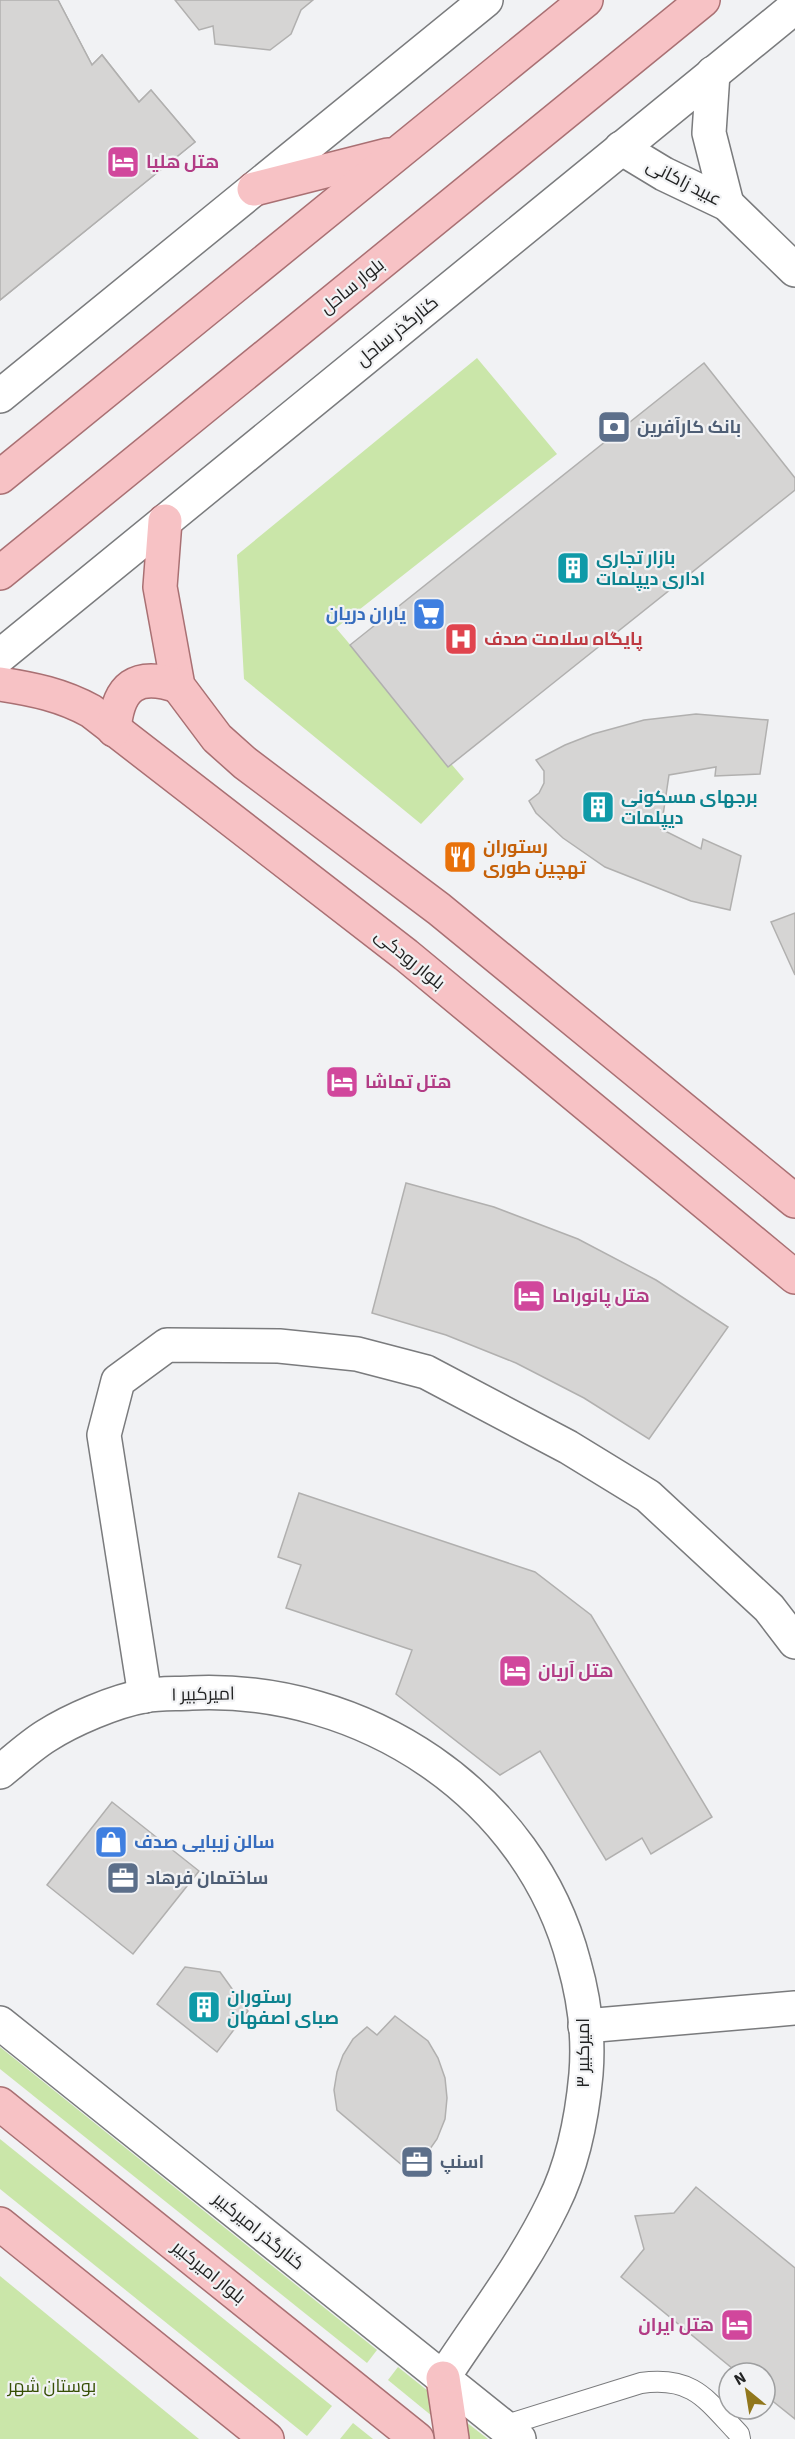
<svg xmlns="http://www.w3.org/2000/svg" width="795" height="2439" viewBox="0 0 795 2439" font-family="'Source Sans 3',Cairo,sans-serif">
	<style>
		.green { fill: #cae6a9 }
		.building { fill: #d6d5d4; stroke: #b1b0af; stroke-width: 1.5 }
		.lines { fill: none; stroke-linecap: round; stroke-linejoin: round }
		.service-casing { stroke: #7a7b7d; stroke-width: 22 }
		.minor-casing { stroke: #7a7b7d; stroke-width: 36 }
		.tertiary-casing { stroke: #7a7b7d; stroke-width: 36 }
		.primary-casing { stroke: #a97073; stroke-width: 36 }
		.service { stroke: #fff; stroke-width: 20 }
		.minor { stroke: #fff; stroke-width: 33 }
		.tertiary { stroke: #fff; stroke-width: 33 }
		.primary { stroke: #f7c2c5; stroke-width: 33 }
		.labels { text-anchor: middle; stroke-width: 4.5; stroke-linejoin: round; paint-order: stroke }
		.hotel-label { font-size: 18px; font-weight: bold; fill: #b23c85; stroke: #f1f2f4; text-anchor: start }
		.street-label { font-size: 18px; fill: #222323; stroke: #f1f2f4 }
		.service-label { font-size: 18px; font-weight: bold; fill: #4e5e75; stroke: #f1f2f4; text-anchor: start }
		.culture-label { font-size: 18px; font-weight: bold; fill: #0d838f; stroke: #f1f2f4; text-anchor: start }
		.shop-label { font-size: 18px; font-weight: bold; fill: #366cbe; stroke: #f1f2f4; text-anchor: end }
		.health-label { font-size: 18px; font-weight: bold; fill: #be3a42; stroke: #f1f2f4; text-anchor: start }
		.food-label { font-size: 18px; font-weight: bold; fill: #c56008; stroke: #f1f2f4; text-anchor: start }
		.park-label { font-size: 18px; fill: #364f05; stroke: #f1f2f4 }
	</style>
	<rect width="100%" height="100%" fill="#f1f2f4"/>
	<g class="green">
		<path d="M477 358 557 454 336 628 464 779 421 824 244 679 237 555Z"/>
		<path d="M0 2047 377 2350 367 2363 0 2069Z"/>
		<path d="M0 2139 332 2406 307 2436 0 2189Z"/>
		<path d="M0 2276 199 2439H0Z"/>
		<path d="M398 2367 428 2391 432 2416 388 2380Z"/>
		<path d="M466 2422 488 2439H469Z"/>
		<path d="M353 2423 373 2439H340Z"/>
	</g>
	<g class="building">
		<path d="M0 0H58L92 65 102 55 139 102 151 90 195 142 0 300V234L28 229 49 216 65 197 75 174 76 150 70 127 52 116 6 10 0 14Z"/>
		<path d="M0 0H58L92 65 102 55 139 102 151 90 195 142 0 300Z"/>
		<path d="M175 0H313L301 10 291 34 270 50 215 44 213 26 199 30Z"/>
		<path d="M704 363 795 478V490L448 767 350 645Z"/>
		<path d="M696 714 768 720 760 774 715 776 716 767 669 775 661 829 701 849 703 839 741 856 730 910 691 901 605 867 563 838 536 813 529 801 539 793 544 783V771L536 760 565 745 593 734 644 720Z"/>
		<path d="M795 913V975L771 922Z"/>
		<path d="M406 1183 494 1207 578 1239 656 1280 728 1327 649 1439 584 1398 516 1363 446 1335 372 1313Z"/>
		<path d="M299 1493 535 1572 591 1615 712 1817 651 1854 642 1838 606 1860 540 1751 500 1775 396 1694 412 1650 286 1608 301 1565 278 1557Z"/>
		<path d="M112 1802 199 1871 133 1954 47 1885Z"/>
		<path d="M185 1967 220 1972 248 2011 217 2052 157 2004Z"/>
		<path d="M395 2016 428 2041 438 2058 445 2078 447 2098 445 2119 437 2139 425 2156 409 2171 337 2110 334 2090 337 2072 343 2055 353 2039 367 2027 377 2035Z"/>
		<path d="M696 2187 795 2268V2419L765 2395V2373H738L621 2277 644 2249 635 2216 674 2213Z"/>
	</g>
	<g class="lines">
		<defs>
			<path id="service" d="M503 2426 641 2383C693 2376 706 2399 739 2434L740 2439"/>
			<g id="minor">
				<path d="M713 73 709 133 727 204"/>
				<path d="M621 148 664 174 727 204 795 270"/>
				<path d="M145 1696 104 1435 118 1381 167 1345 279 1346 357 1354 426 1372 568 1447 648 1496 769 1608 795 1642"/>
				<path d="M0 1772C15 1760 30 1746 46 1736 71 1720 115 1701 144 1696 159 1693 176 1694 191 1693 363 1685 530 1794 574 1963 584 1998 589 2037 586 2074 582 2118 573 2164 553 2204 523 2266 480 2321 443 2378"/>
				<path d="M585 2026 795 2008"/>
			</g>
			<g id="tertiary">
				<path d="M0 396 486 0"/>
				<path d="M0 656 795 7"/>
				<path d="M0 2023 519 2439"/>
			</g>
			<g id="primary">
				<path d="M254 189 388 155"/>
				<path d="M0 477 586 0"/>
				<path d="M165 521 160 587 178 686 217 738 245 763 439 909 795 1201"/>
				<path d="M0 573 703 0"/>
				<path d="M0 684C33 689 62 695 91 711L406 955 795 1277"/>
				<path d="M114 730C118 686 136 672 178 686"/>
				<path d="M0 2104 417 2439"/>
				<path d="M0 2224 267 2439"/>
				<path d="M443 2378 452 2439"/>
			</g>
		</defs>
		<use href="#service" class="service-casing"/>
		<use href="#minor" class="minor-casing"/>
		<use href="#tertiary" class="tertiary-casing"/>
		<use href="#primary" class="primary-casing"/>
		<use href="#service" class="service"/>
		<use href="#minor" class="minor"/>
		<use href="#tertiary" class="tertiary"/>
		<use href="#primary" class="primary"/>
	</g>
	<defs>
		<symbol id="hotel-square" viewBox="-11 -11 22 22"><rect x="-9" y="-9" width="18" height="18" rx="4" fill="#d1479c" stroke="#f1f2f4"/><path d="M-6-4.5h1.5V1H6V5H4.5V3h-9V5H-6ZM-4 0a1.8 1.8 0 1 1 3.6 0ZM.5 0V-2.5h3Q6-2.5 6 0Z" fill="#fff"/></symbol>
		<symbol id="bank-square" viewBox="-11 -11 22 22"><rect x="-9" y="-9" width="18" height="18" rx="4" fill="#5c6f8a" stroke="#f1f2f4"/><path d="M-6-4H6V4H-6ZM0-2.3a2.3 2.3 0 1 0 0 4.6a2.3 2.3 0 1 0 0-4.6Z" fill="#fff"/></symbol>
		<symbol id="building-square" viewBox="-11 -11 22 22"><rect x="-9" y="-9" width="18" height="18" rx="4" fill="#0f9aa8" stroke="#f1f2f4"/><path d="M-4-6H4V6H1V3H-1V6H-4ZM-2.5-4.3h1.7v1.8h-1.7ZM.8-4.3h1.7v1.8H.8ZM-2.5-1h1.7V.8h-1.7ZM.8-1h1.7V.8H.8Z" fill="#fff"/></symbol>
		<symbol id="supermarket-square" viewBox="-11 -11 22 22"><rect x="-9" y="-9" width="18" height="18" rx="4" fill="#3f7fe0" stroke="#f1f2f4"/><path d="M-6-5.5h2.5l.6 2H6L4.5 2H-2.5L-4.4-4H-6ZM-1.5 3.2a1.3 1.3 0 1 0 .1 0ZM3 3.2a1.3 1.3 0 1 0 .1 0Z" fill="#fff"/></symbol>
		<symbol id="hospital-square" viewBox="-11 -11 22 22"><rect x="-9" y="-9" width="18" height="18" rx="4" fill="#e0444e" stroke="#f1f2f4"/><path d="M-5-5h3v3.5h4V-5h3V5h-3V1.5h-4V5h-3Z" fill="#fff"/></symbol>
		<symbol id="restaurant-square" viewBox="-11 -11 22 22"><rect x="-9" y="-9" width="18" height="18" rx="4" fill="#e8710a" stroke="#f1f2f4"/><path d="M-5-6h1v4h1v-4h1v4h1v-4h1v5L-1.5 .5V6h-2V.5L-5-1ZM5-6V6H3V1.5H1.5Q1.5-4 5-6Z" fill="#fff"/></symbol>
		<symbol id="shop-square" viewBox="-11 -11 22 22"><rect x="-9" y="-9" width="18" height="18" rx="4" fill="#3f7fe0" stroke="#f1f2f4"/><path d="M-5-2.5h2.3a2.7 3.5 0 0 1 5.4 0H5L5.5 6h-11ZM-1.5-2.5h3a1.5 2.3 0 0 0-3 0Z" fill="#fff"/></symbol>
		<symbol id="office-square" viewBox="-11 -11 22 22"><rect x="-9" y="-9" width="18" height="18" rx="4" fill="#5c6f8a" stroke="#f1f2f4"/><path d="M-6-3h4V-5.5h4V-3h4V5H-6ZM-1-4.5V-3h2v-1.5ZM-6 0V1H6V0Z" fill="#fff"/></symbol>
	</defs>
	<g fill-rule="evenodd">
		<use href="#hotel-square" x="104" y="143" width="38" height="38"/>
		<use href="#bank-square" x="595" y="408" width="38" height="38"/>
		<use href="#building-square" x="554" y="549" width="38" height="38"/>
		<use href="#supermarket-square" x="410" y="595" width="38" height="38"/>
		<use href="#hospital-square" x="442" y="620" width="38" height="38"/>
		<use href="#building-square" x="579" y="788" width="38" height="38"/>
		<use href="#restaurant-square" x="441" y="838" width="38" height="38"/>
		<use href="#hotel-square" x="323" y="1063" width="38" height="38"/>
		<use href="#hotel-square" x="510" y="1277" width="38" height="38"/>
		<use href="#hotel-square" x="496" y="1652" width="38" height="38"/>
		<use href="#shop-square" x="92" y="1823" width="38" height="38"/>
		<use href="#office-square" x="104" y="1859" width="38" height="38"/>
		<use href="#building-square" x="185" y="1988" width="38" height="38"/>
		<use href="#office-square" x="398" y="2143" width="38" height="38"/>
		<use href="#hotel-square" x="718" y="2306" width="38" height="38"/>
	</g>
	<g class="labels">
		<g class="hotel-label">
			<text x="146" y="168">هتل هلیا</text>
			<text x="365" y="1088">هتل تماشا</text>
			<text x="552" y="1302">هتل پانوراما</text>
			<text x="538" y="1677">هتل آریان</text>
			<text x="714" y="2331" text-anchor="end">هتل ایران</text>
		</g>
		<g class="street-label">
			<text transform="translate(684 182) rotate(27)" y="6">عبید زاکانی</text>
			<text transform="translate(352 286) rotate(-39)" y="6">بلوار ساحل</text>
			<text transform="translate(397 331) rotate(-39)" y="6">کنارگذر ساحل</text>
			<text transform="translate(410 959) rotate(39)" y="6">بلوار رودکی</text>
			<text transform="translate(203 1694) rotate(-1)" y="6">امیرکبیر ۱</text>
			<text transform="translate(583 2053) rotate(-90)" y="6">امیرکبیر ۳</text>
			<text transform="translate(259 2231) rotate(39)" y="6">کنارگذر امیرکبیر</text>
			<text transform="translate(209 2272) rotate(39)" y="6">بلوار امیرکبیر</text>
		</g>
		<g class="service-label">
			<text x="637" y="433">بانک کارآفرین</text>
			<text x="146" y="1884">ساختمان فرهاد</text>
			<text x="440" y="2168">اسنپ</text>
		</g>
		<g class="culture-label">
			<text x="596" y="564">بازار تجاری<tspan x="596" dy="21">اداری دیپلمات</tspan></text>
			<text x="621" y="803">برجهای مسکونی<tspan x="621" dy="21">دیپلمات</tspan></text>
			<text x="227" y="2003">رستوران<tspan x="227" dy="21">صبای اصفهان</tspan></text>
		</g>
		<g class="shop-label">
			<text x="406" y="620">یاران دریان</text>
			<text x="134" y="1848" text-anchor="start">سالن زیبایی صدف</text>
		</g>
		<g class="health-label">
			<text x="484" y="645">پایگاه سلامت صدف</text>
		</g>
		<g class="food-label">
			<text x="483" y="853">رستوران<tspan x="483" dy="21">تهچین طوری</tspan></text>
		</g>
		<g class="park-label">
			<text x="52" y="2392">بوستان شهر</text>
		</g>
	</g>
	<g transform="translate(747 2391) rotate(330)"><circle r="28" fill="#f1f2f4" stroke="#9e9fa0" stroke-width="1.5"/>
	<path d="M0-4.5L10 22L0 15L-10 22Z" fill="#91771c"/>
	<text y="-9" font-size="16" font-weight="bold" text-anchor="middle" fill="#222323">N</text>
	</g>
</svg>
